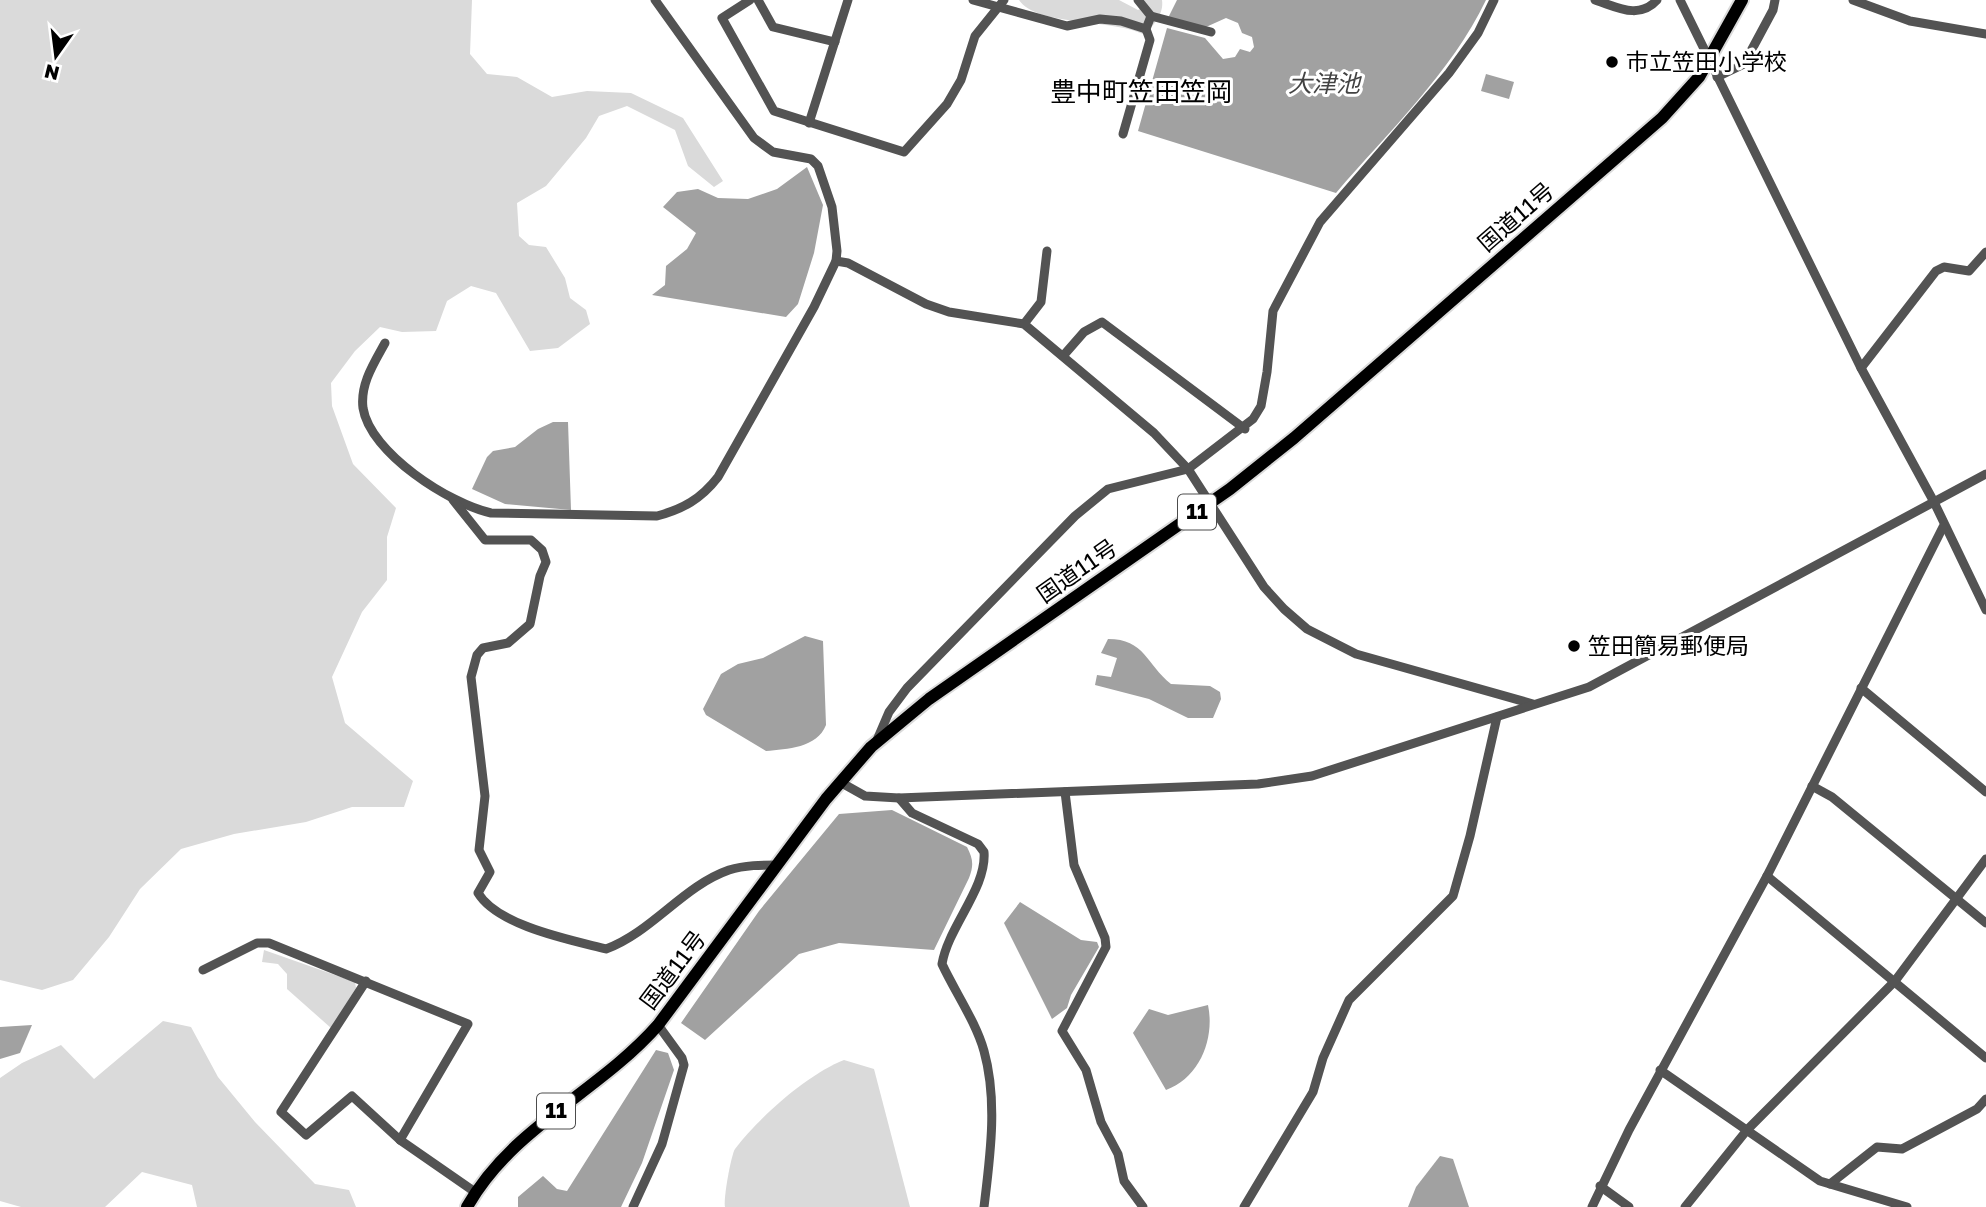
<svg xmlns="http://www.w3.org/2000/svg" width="1986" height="1207" viewBox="0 0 1986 1207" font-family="'Golos Text','Noto Sans JP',sans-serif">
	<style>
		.green { fill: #dadada }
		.water { fill: #a1a1a1 }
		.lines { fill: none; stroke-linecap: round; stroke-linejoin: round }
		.highway-casing { stroke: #dbdbdb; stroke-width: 16 }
		.minor { stroke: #535353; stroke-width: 9 }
		.highway { stroke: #000; stroke-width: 12 }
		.poi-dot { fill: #000; stroke: #fff; stroke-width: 2.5 }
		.labels { text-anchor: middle; stroke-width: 6; stroke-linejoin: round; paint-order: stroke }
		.shield { fill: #fff; stroke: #4c4c4c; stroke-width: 2 }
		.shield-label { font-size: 21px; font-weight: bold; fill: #000 }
		.poi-label { font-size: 23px; fill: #000; stroke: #fff; text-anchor: start }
		.street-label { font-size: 23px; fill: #000; stroke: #fff }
		.water-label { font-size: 24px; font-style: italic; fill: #424242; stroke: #fff }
		.quarter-label { font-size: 26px; fill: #000; stroke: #fff }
	</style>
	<rect width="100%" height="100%" fill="#fff"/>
	<g class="green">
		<path d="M0 0H472L470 54 487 74 517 77 552 97 587 91 631 93 683 118 723 181 714 187 688 166 675 130 627 106 599 116 586 138 546 186 517 203 519 236 529 245 546 247 565 278 570 298 586 310 590 324 558 348 530 351 496 293 471 286 447 301 436 331 402 332 380 327 355 351 331 383 332 406 353 464 396 508 387 537V580L362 612 332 677 345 723 413 781 404 807H352L306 822 234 834 181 849 140 889 109 937 73 980 42 990 0 980Z"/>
		<path d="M1019 0H1119L1138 10 1142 8V0H1162C1164 14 1154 26 1143 34 1111 19 1036 26 1019 0Z"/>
		<path d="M264 950 355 982 356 988 331 1028 287 989V974L278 964 262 962Z"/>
		<path d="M163 1021 191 1027 218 1077 255 1122 315 1184 349 1190 356 1207H197L192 1185 142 1172 105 1207H21L0 1201V1078L22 1063 61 1045 94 1079Z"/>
		<path d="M844 1060 874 1069 910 1207H725C723 1200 731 1155 735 1149 759 1117 808 1074 844 1060Z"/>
	</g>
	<g class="water">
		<path d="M1177 0H1486C1451 73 1388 132 1336 193L1138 131 1167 28 1205 38 1223 59 1235 57 1240 49 1250 52 1254 47 1252 37 1242 33 1238 23 1226 18 1206 27 1168 18Z"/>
		<path d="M1486 74 1514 82 1509 99 1481 91Z"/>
		<path d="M807 167 823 205 814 253 798 304 786 317 652 295 665 285 666 266 687 249 696 233 663 207 677 192 698 189 718 198 748 199 777 189Z"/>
		<path d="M553 422H568L571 510 505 504 472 489 487 457 493 451 515 447 538 429Z"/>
		<path d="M805 636 823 641 826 725C817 748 787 749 766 751L706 715 703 709 721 674 738 664 763 658Z"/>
		<path d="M1108 639C1145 639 1146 664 1171 684L1210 686 1220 692 1221 699 1213 718H1188L1149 699 1095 685 1097 675 1111 677 1117 658 1101 653Z"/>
		<path d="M892 810 967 847C973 859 974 865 969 878L934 950 839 943 799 954 705 1040 681 1023 759 911 839 814Z"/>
		<path d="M1020 902 1081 940 1097 942 1099 947 1071 995 1067 1008 1052 1019 1004 923Z"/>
		<path d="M1208 1005C1215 1038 1200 1078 1166 1090L1133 1033 1149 1009 1168 1015Z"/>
		<path d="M32 1025 20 1053 0 1059V1027Z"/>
		<path d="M656 1050 668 1053 674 1070 642 1163 621 1207H518V1197L543 1176 557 1189 567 1191Z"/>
		<path d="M1440 1156 1453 1159 1469 1207H1408L1416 1187Z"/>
	</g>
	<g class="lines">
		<defs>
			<path id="highway" d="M467 1207C512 1127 599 1092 658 1025L826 799 871 747 929 699 1230 489 1294 438 1662 118 1699 77 1742 0"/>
		</defs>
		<use href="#highway" class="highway-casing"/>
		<g class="minor">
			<path d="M750 0 722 18 774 111 904 152 947 104 961 80 975 36 1004 0"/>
			<path d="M758 0 773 27 835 42"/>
			<path d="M973 0 1067 26 1100 19 1121 21 1146 29"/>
			<path d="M1138 0 1151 16 1211 32"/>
			<path d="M1595 0C1617 7 1639 20 1657 0"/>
			<path d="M1680 0 1861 368 1934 502 1986 610"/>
			<path d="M1853 0 1910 21 1986 34"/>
			<path d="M1717 77 1744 64 1773 10 1775 0"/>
			<path d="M809 123 848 0"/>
			<path d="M1123 134 1150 40 1146 29 1151 16"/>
			<path d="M836 261 848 263 926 304 949 312 1024 324 1154 433 1188 469 1264 587 1284 609 1307 629 1356 654 1533 704"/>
			<path d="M1024 324 1041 302 1047 251"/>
			<path d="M385 343C374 363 360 384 363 408 370 453 450 504 491 513L657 516C683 509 701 499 718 477L814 307 836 261 837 251 832 207 818 166 811 159 773 152 754 138 655 0"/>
			<path d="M1063 356 1084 332 1102 322 1245 429"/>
			<path d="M1861 368 1936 271 1944 267 1969 271 1986 252"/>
			<path d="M453 500 485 540H531L542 550 546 562 540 576 530 624 508 643 483 648 477 655 471 677 485 796 479 850 490 872 478 893C498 926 571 940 606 949 652 932 683 886 729 870 745 865 762 865 778 865"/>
			<path d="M1861 688 1986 792"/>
			<path d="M877 740 889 712 907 688 1075 516 1108 489 1188 469 1253 419 1261 406 1267 372 1273 311 1320 222 1449 73 1478 33 1494 0"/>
			<path d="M840 782 865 796 899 798 1258 784 1312 776 1589 687 1986 474"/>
			<path d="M1812 786 1832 797 1986 923"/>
			<path d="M1065 792 1074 865 1105 938 1106 947 1062 1031 1086 1070 1101 1122 1118 1154 1124 1181 1143 1207"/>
			<path d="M899 798 912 813 978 844 984 852C987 888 948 927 942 964 955 992 976 1022 984 1051 998 1101 990 1157 984 1207"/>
			<path d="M1767 876 1986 1058"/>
			<path d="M203 970 257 943H269L468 1024 400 1140"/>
			<path d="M366 981 281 1112 306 1135 352 1096 400 1140 475 1192"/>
			<path d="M1660 1070 1820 1181 1907 1207"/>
			<path d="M1830 1184 1877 1147 1902 1149 1977 1109 1986 1099"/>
			<path d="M1600 1186 1629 1207"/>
			<path d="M633 1207 662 1144 684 1065 682 1058 658 1025"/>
			<path d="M1244 1207 1313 1092 1323 1058 1349 1000 1453 896 1470 836 1497 717"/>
			<path d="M1592 1207 1629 1130 1767 876 1943 527"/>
			<path d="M1685 1207 1747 1130 1895 981 1986 859"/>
		</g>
		<use href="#highway" class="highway"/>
	</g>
	<g class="poi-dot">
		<circle cx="1612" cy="62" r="7"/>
		<circle cx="1574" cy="646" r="7"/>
	</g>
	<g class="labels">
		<g class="shield">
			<rect x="1178" y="494.5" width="38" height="35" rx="5"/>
			<rect x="537" y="1093.5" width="38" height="35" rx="5"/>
		</g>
		<g class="shield-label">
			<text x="1197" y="519">11</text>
			<text x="556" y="1118">11</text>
		</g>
		<g class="poi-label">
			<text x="1626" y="70">市立笠田小学校</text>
			<text x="1588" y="654">笠田簡易郵便局</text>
		</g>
		<g class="street-label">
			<text transform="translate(1516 217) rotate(-41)" y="8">国道11号</text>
			<text transform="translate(1077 571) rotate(-35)" y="8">国道11号</text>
			<text transform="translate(673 970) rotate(-53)" y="8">国道11号</text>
		</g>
		<g class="water-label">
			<text x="1324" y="92">大津池</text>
		</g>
		<g class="quarter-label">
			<text x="1141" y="101">豊中町笠田笠岡</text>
		</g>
	</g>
	<g transform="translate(56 56) rotate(194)" stroke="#ffffff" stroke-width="5" paint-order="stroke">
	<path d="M0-5L12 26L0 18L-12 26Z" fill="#000000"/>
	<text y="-10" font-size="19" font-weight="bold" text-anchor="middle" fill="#000000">N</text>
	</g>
</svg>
